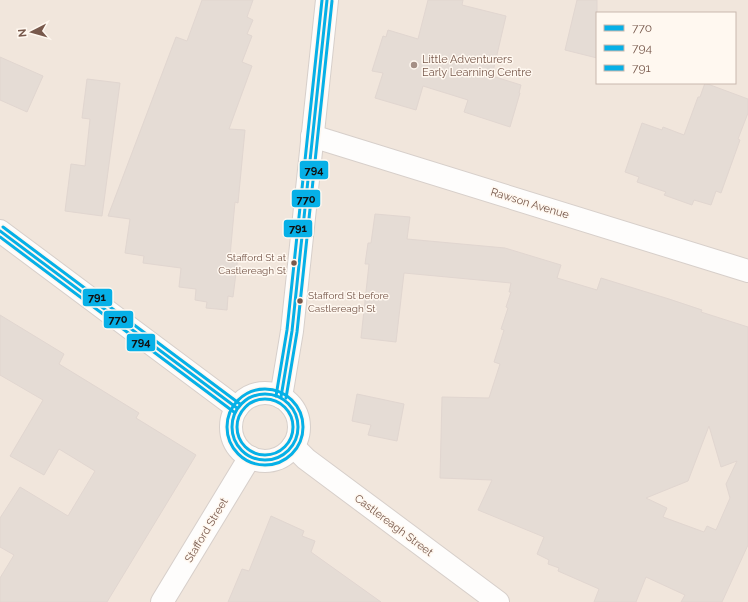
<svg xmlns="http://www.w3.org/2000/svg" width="748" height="602" viewBox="0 0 748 602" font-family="Raleway,sans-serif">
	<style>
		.residential { fill: #f1e6dc; fill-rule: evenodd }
		.building { fill: #e5dcd5; stroke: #e1d6d0; fill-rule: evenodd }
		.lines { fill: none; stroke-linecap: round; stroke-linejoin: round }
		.minor-casing { stroke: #d7cfca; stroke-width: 24 }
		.minor { stroke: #fefdfc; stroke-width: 22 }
		.bus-1-casing { stroke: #fff8f0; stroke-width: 6 }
		.bus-2-casing { stroke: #fff8f0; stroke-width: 6 }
		.bus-3-casing { stroke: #fff8f0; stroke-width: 6 }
		.bus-1 { stroke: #06b0e7; stroke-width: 3 }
		.bus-2 { stroke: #06b0e7; stroke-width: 3 }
		.bus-3 { stroke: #06b0e7; stroke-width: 3 }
		.poi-dot { fill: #a58f85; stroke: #fff8f0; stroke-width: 1.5 }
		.bus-dot { fill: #78594c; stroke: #fff8f0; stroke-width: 1.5 }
		.labels { text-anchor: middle; stroke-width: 3; stroke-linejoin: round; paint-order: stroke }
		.bus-label { font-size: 10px; fill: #78594c; stroke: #fff8f0; text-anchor: end }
		.poi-label { font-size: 11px; fill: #78594c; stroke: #fff8f0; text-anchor: start }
		.street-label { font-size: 11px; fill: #78594c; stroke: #fff8f0 }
		.line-badge { stroke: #fff8f0; stroke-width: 1.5 }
		.pale-badge-label { font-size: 11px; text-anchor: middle; font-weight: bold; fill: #111 }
	</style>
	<rect width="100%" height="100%" fill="#f8f3ee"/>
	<path class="residential" d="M0 0H748V602H0ZM597 13H735V83H597Z"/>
	<g class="building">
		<path d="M202 0H253L247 17 253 20 247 34 252 36 242 62 252 66 229 129 245 130 238 203 235 202 230 256 238 257 233 297 228 296 227 310 206 308 207 302 195 300 196 289 179 287 181 268 143 263 144 256 125 253 130 219 108 216 176 37 187 41Z"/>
		<path d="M428 0H463L462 5 506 16 492 76 521 85 519 93H520L510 127 464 112 468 100 423 86 416 110 375 98 383 73 372 71 383 36 386 37 388 30 418 39Z"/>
		<path d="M577 0H597V58L565 50Z"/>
		<path d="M0 57 43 76 27 112 0 100Z"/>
		<path d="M87 79 120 83 102 216 65 211 71 164 85 166 90 119 82 118Z"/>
		<path d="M705 83 748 99V113L738 139 740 140 721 193 716 191 711 205 694 200 692 205 664 195 666 192 637 182 639 177 625 172 642 123 662 130 663 127 684 135 698 97H700Z"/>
		<path d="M375 214 410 217 407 239 505 248 561 265 557 278 597 290 601 278 669 299 702 310 701 312 748 327V545L722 602H681L685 595 646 577 636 602H594L599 589 558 571 559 568 548 564 549 560 537 554 544 537 478 510 492 480 440 478 442 397 489 398 500 364 494 362 504 330 501 329 508 308 506 307 511 292H509L511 283 404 273 396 342 361 338 369 264H365L368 243H371ZM709 426 721 467 737 461 726 484 730 498 716 530 707 526 704 532 663 517 667 508 646 498 688 481Z"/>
		<path d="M0 315 64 354 59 364 139 413 136 418 196 455 107 602H0V578L14 555 0 547V518L20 487 68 516 95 471 59 449 44 475 10 456 43 400 0 375Z"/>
		<path d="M357 394 404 404 397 441 368 435 371 425 352 421Z"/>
		<path d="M271 516 304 531 302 536 315 541 311 552 381 602H228L242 569 249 571Z"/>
	</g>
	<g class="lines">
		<defs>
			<g id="minor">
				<path d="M312 136 748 271"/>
				<path d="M0 231 237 408"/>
				<circle cx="265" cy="427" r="34"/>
				<path d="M281 397 292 331 327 0"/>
				<path d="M293 446 306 459 498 602"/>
				<path d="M162 602 250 457"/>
			</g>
		</defs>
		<use href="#minor" class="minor-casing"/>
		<use href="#minor" class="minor"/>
		<defs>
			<g id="bus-1">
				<path d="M0 231 237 408"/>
				<circle cx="265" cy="427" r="33"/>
				<path d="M281 397 292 331 327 0"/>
			</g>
			<g id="bus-2">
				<path d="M0 237 234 412"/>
				<circle cx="265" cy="427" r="38"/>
				<path d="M286 398 297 332 332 1"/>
			</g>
			<g id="bus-3">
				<path d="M3 227 240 404"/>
				<path d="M276 396 287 330 322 0"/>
				<circle cx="265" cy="427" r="28"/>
			</g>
		</defs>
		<use href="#bus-1" class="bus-1-casing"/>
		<use href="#bus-2" class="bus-2-casing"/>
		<use href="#bus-3" class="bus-3-casing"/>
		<use href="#bus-1" class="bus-1"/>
		<use href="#bus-2" class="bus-2"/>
		<use href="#bus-3" class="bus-3"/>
	</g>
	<circle class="poi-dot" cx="414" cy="65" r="4"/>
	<g class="bus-dot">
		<circle cx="294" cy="263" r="3.5"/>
		<circle cx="300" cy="301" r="3.5"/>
	</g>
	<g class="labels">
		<g class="bus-label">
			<text x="286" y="261">Stafford St at<tspan x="286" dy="13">Castlereagh St</tspan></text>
			<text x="308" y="299" text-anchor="start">Stafford St before<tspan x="308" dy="13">Castlereagh St</tspan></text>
		</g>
		<g class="poi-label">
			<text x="422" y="63">Little Adventurers<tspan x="422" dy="13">Early Learning Centre</tspan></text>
		</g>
		<g class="street-label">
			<text transform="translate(530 203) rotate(17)" y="4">Rawson Avenue</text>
			<text transform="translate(394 525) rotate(37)" y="4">Castlereagh Street</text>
			<text transform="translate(206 530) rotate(-59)" y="4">Stafford Street</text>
		</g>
	</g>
	<g class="line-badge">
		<rect x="299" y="160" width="30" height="20" rx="4" fill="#06b0e7"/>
		<rect x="291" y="189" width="30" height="19" rx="4" fill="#06b0e7"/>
		<rect x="283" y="219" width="30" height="19" rx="4" fill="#06b0e7"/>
		<rect x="82" y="288" width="31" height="19" rx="4" fill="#06b0e7"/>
		<rect x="103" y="310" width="31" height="19" rx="4" fill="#06b0e7"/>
		<rect x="126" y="333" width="30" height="19" rx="4" fill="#06b0e7"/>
	</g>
	<g class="pale-badge-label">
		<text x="314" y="174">794</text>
		<text x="306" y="203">770</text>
		<text x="298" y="232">791</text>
		<text x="97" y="301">791</text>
		<text x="118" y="323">770</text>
		<text x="141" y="346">794</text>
	</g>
	<rect x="596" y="12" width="140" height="72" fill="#fff8f0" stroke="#c9b8ae"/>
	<rect x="604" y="25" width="20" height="6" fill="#06b0e7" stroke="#c9b8ae"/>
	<text x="632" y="32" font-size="12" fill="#78594c">770</text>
	<rect x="604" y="45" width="20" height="6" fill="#06b0e7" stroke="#c9b8ae"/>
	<text x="632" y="52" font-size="12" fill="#78594c">794</text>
	<rect x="604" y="65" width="20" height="6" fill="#06b0e7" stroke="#c9b8ae"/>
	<text x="632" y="72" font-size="12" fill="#78594c">791</text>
	<g transform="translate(32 32) rotate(264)" stroke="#fff8f0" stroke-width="3" paint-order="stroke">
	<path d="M0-3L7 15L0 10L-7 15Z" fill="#78594c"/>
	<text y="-6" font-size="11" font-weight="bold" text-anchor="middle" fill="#78594c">N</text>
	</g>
</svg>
